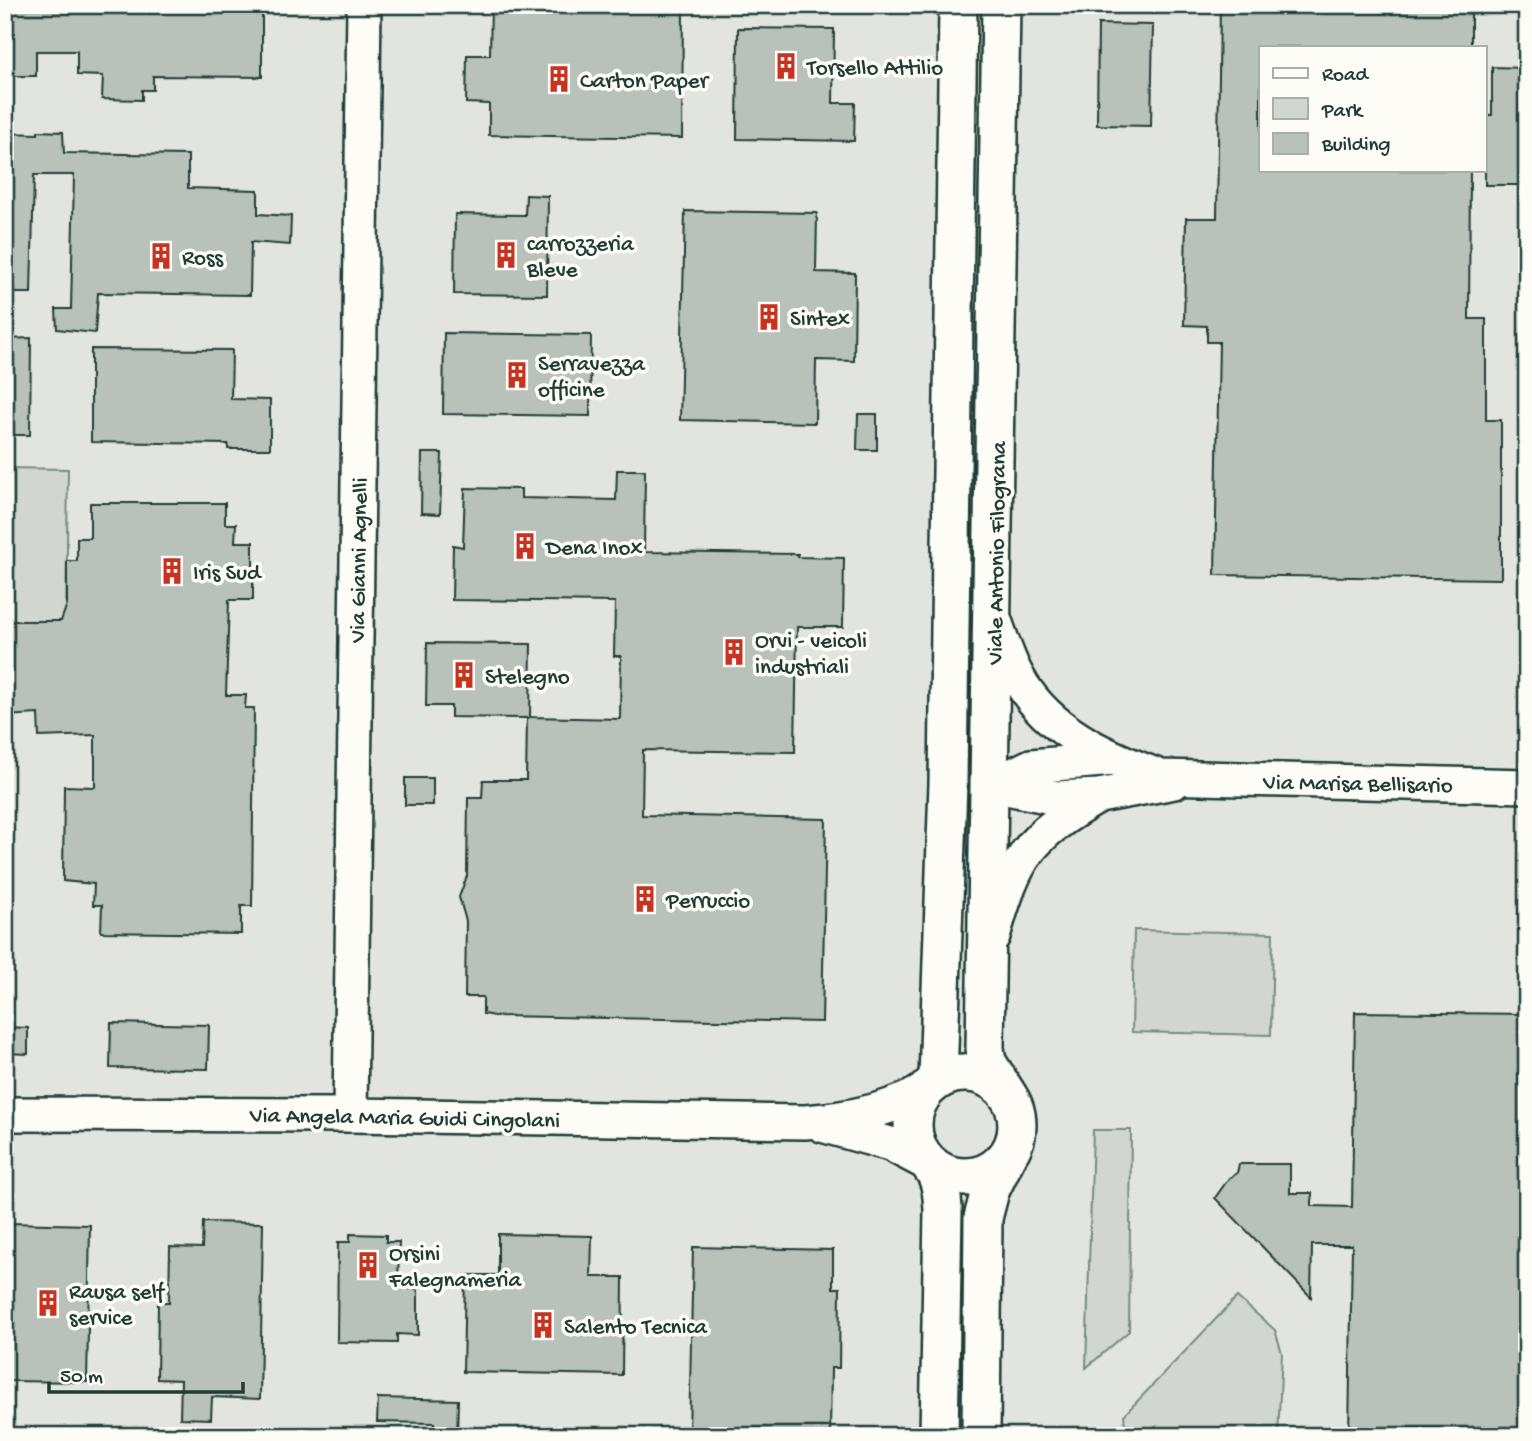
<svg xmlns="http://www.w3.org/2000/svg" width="1532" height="1441" viewBox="0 0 1532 1441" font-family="'Gochi Hand',sans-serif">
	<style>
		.built { fill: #e2e5df; fill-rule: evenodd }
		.green { fill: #d1d6d1; stroke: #788a82; stroke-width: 2 }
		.building { fill: #b9c1bb; stroke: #1f3d34; stroke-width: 2 }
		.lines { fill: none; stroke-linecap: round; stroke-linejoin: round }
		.secondary-casing { stroke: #1f3d34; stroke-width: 38 }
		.primary-casing { stroke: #1f3d34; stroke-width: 42 }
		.secondary { stroke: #fdfcf7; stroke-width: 33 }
		.primary { stroke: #fdfcf7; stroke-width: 37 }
		.labels { text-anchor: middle; stroke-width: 7; stroke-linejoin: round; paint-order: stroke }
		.poi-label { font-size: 23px; fill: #1f3d34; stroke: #fdfcf7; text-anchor: start }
		.street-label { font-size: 23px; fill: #1f3d34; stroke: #fdfcf7 }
	</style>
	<rect width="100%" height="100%" fill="#f4f4ef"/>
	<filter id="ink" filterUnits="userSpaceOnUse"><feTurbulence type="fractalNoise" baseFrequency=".0143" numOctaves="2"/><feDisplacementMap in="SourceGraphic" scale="14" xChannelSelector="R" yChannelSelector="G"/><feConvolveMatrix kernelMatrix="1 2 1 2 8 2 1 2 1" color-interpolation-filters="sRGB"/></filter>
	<g filter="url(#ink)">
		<path class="built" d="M5 5H1527V1436H5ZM1261 47H1485V170H1261Z"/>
		<g class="green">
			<path d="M5 468 68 469 66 621H5Z"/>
			<path d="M1134 930 1273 933 1271 1035 1132 1032Z"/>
			<path d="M1093 1130H1131L1129 1331 1086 1368Z"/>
			<path d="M1237 1297 1275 1330 1282 1353 1278 1436 1126 1434 1124 1415Z"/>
		</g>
		<g class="building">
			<path d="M5 5H262V77L153 76V90H142V100L102 99 103 76 77 75V51H36V76H5Z"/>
			<path d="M491 5H683L682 138 489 135V104L466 103 467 55H490Z"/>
			<path d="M1220 5H1471V47H1261V170H1470L1469 319H1486V420H1501V579L1215 575 1219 342H1207V326L1184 325 1186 218H1217Z"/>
			<path d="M1098 24 1153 25 1151 126 1097 125Z"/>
			<path d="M738 28 834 29 833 103H855L854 141 737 139Z"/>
			<path d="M1492 67 1527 68V185H1485V115H1492Z"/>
			<path d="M38 131 63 132 64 153 188 155V188L258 190V214L291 216 290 245 251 242 250 295 98 293 95 333 57 329 56 309H71L74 175H34L31 293H5V133L38 134Z"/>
			<path d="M526 195 548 196 547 295 454 294 455 214 525 215Z"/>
			<path d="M685 211 817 213 816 272 855 273 854 361 816 360 815 423 680 420Z"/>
			<path d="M444 333 591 335 590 416 443 414Z"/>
			<path d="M31 338 30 435H5V339Z"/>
			<path d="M91 349 232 350 231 399 270 400V449H228V444L91 442Z"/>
			<path d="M858 414H877V450H857Z"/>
			<path d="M422 453H442L440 514 421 513Z"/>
			<path d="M617 470H645L644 552 798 554V557L844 558 843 627H797L795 752 643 750 642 815 826 819 822 1022 494 1016 483 1014V997H465L466 921 459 897 467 876 468 798H482L483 780H526L527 718 451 717V706H426L427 643 531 644 530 717 620 719 621 656H614L615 602 452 600 453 545 463 547 465 488 521 489V498L616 500Z"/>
			<path d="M90 503H225V524H236L235 542H253V600H229L226 695H246L245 708H254L252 906H241V934L101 932 102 905H93L94 884 63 881 64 786 95 787V735L39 737 38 714 5 716V621H61L67 604V561H77V538H90Z"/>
			<rect x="405" y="778" width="28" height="27"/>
			<path d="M1355 1012 1527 1014V1436H1349L1352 1245H1312L1311 1297 1215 1198 1229 1178 1237 1173 1239 1164H1290V1193H1312V1206L1352 1207Z"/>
			<path d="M111 1023 209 1025 208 1069 110 1068Z"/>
			<path d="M5 1027 28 1028V1054L5 1053Z"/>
			<path d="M203 1222 263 1223 260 1399 212 1397 211 1419 180 1418 181 1380 157 1379 158 1302H169L170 1247 202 1248Z"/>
			<path d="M9 1223 90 1225 87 1382 6 1381Z"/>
			<path d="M350 1234 386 1235V1242H399L398 1288 418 1289V1335L397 1334V1343L337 1342 338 1242H350Z"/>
			<path d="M498 1234 592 1236 591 1277H623L622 1375 463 1372 465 1275H498Z"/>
			<path d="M693 1247 833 1250V1288H840L839 1368H831L830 1436H689Z"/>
			<path d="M378 1398 458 1400 457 1436H434V1423L377 1422Z"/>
		</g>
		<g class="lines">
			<defs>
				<g id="secondary">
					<path d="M994 618C1003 643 1011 670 1027 692 1058 736 1112 759 1161 777L1527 786"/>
					<path d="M992 785 1056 798 1099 796 1174 782"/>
					<path d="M992 785 1031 766 1114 759"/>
					<path d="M993 936C1016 856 1027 838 1099 796"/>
					<path d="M5 1114 350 1115 805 1122C846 1119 890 1111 925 1090"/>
					<path d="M350 1115 364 5"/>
					<path d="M822 1125 890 1144 930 1165"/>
				</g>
				<g id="primary">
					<path d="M1001 5 985 1048 987 1062 1007 1094"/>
					<circle cx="965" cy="1125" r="52"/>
					<path d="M938 1079 948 783 958 5"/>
					<path d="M930 1165C941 1178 942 1193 943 1210L939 1436"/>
					<path d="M981 1436 983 1218 990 1191 1007 1156"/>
				</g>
			</defs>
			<use href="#secondary" class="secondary-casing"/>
			<use href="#primary" class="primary-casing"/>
			<use href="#secondary" class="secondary"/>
			<use href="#primary" class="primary"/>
		</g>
	</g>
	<defs>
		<symbol id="building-bare" viewBox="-9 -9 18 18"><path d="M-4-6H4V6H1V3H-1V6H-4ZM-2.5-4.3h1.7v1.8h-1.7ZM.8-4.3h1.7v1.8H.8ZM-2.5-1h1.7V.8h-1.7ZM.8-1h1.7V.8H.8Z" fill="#c8321e" stroke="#fdfcf7" stroke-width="2.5" paint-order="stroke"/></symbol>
	</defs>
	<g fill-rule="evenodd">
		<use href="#building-bare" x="767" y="47" width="38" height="38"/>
		<use href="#building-bare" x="540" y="60" width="38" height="38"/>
		<use href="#building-bare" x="487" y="236" width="38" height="38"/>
		<use href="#building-bare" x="142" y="237" width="38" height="38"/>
		<use href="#building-bare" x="750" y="298" width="38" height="38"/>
		<use href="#building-bare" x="498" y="356" width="38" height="38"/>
		<use href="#building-bare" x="506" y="527" width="38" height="38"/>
		<use href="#building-bare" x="153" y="552" width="38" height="38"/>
		<use href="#building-bare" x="715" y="633" width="38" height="38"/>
		<use href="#building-bare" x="445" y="656" width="38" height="38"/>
		<use href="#building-bare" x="626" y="880" width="38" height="38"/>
		<use href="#building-bare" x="349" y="1246" width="38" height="38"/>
		<use href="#building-bare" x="29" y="1284" width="38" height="38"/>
		<use href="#building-bare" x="524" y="1306" width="38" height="38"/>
	</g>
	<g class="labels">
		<g class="poi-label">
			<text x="807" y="74">Torsello Attilio</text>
			<text x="580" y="87">Carton Paper</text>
			<text x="527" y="250">carrozzeria<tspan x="527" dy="26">Bleve</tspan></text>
			<text x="182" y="264">Ross</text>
			<text x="790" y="325">Sintex</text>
			<text x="538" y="370">Serravezza<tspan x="538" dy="26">officine</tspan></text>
			<text x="546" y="554">Dena Inox</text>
			<text x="193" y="579">Iris Sud</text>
			<text x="755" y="647">Orvi - veicoli<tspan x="755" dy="26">industriali</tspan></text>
			<text x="485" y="683">Stelegno</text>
			<text x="666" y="907">Perruccio</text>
			<text x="389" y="1260">Orsini<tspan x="389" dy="26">Falegnameria</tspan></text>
			<text x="69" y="1298">Rausa self<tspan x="69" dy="26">service</tspan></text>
			<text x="564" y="1333">Salento Tecnica</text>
		</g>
		<g class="street-label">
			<text transform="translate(995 553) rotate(-89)" y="8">Viale Antonio Filograna</text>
			<text transform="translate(357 560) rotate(-89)" y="8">Via Gianni Agnelli</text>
			<text transform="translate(1358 782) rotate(1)" y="8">Via Marisa Bellisario</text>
			<text transform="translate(405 1116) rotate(1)" y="8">Via Angela Maria Guidi Cingolani</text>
		</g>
	</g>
	<rect width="1532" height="1441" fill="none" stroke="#fdfcf7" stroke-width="28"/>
	<rect x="14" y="14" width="1504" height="1413" fill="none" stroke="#1f3d34" stroke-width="2.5" filter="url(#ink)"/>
	<rect x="1259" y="46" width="228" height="126" fill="#fdfcf7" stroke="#a4b0a9" stroke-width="2"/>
	<rect x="1273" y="68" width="35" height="10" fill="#fdfcf7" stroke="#a4b0a9" stroke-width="2"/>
	<text x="1322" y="80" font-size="21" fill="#1f3d34">Road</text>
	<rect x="1273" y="98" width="35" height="21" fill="#d1d6d1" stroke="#a4b0a9" stroke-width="2"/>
	<text x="1322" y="116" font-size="21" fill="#1f3d34">Park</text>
	<rect x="1273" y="133" width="35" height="21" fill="#b9c1bb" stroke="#a4b0a9" stroke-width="2"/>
	<text x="1322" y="150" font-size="21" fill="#1f3d34">Building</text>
	<path d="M49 1382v10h194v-10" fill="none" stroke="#1f3d34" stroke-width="3.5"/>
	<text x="60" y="1382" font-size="21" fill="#1f3d34" stroke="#fdfcf7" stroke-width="5" paint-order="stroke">50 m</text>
</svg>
